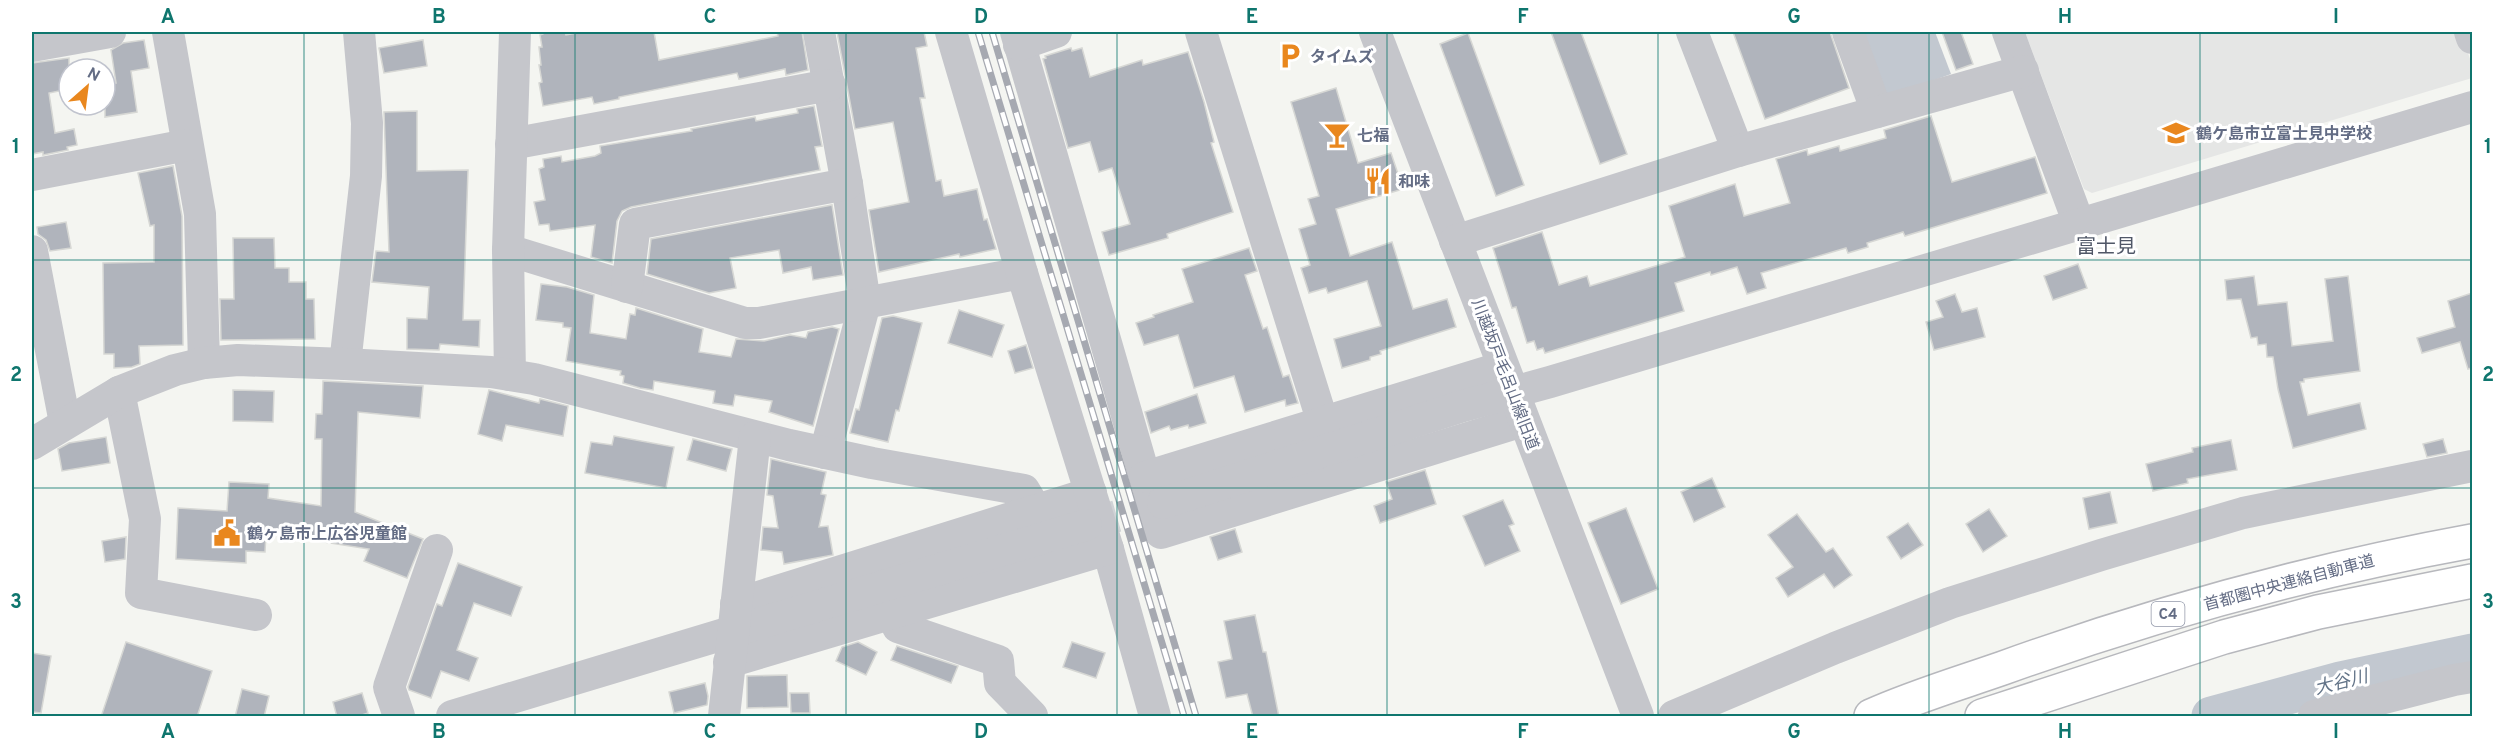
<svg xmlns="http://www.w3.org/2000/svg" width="2504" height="748" viewBox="0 0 2504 748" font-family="Overpass,'Noto Sans JP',sans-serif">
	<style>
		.built { fill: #e5e6e5 }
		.water { fill: #c2c8d0 }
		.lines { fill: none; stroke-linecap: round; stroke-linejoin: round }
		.river { stroke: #c2c8d0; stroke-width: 39 }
		.building { fill: #b0b4bc; stroke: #d6d7d4; stroke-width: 1.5 }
		.minor-tunnel { stroke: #d0d3d6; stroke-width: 32; stroke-dasharray: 32 16; stroke-linecap: butt }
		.highway-casing { stroke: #b7b8bd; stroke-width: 36 }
		.minor { stroke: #c5c6cb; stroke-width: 32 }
		.highway { stroke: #fff; stroke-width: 33 }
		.rail-casing { stroke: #a6a9b1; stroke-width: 7 }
		.rail { stroke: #fff; stroke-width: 4.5; stroke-dasharray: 14; stroke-linecap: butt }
		.grid { fill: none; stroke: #0f766e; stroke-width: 1.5; stroke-opacity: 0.55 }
		.labels { text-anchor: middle; stroke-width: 6; stroke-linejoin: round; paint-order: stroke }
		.shield { fill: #fff; stroke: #9298a9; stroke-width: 1.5 }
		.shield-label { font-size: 15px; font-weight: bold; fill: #636c84 }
		.poi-label { font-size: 16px; font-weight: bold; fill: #636c84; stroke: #fff; text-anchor: start }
		.street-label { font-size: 16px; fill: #636c84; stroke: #fff }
		.water-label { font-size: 18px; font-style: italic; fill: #637488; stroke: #fff }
		.quarter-label { font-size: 20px; fill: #515868; stroke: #fff }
		.neatline { fill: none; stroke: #0f766e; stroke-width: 2 }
		.grid-label { font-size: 20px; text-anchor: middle; font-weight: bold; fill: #0f766e }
	</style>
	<rect width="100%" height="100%" fill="#f4f5f1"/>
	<path class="built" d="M2025 32H2460L2472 64V78L2092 193 2084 189Z"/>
	<path class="water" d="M1861 32H1935L1951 74 1885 98Z"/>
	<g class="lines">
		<path class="river" d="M2211 716 2340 681 2472 653"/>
	</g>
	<g class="building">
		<path d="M543 32H565L566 35 582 32H654L659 60 778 36 777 32H802L808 70 786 75 785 69 739 79 737 73 619 97V99L594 104 592 97 543 106 539 83 542 82 539 65H541L539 47H542L540 35 543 34Z"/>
		<path d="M837 32H924L927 46 916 48 925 98H920L936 181 941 180 944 196 977 189 984 220 987 219 996 249 960 257 959 254 879 272 869 210 909 202 893 122 855 129Z"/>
		<path d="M1551 32H1581L1627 154 1600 164Z"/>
		<path d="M1733 32H1830L1849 88 1765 119Z"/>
		<path d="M1942 32H1961L1973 64 1956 70Z"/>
		<path d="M1468 33 1524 185 1496 196 1440 44Z"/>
		<path d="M144 40 149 68 131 71 137 112 105 117V84L116 83 111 50 123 43Z"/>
		<path d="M423 40 427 66 384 73 379 48Z"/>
		<path d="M1071 48 1072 51 1082 48 1090 77 1142 60 1143 65 1188 52 1204 102 1214 142 1211 143 1233 212 1167 234 1168 238 1109 255 1102 232 1130 224 1112 168 1099 172 1090 142 1068 148 1043 59 1046 58 1045 56Z"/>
		<path d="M69 58V89L49 93 55 133 74 129 77 145 67 147 68 150 43 155V152L32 154V63Z"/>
		<path d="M1336 88 1358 163 1391 153 1403 189 1336 209 1350 256 1392 242 1413 309 1447 299 1456 327 1380 351 1381 354 1370 357V360L1342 368 1334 339 1381 326 1367 281 1328 293 1326 288 1309 293 1301 268 1310 265 1299 229 1316 224 1308 199 1319 196 1291 102Z"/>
		<path d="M814 106 822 146 815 147 820 170 631 207 622 211 617 221 612 263 591 257 595 225 550 231 549 224 539 225 534 202 545 200 539 169 544 167 543 159 561 156 562 162 595 156 601 153 600 146 692 131 691 129 755 117 756 121 798 113 797 109Z"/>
		<path d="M417 111V171L468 170 463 320H480L479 347 440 344 439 350 407 349V318L427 319 429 287 372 282 376 251 389 252 384 112Z"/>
		<path d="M1931 116 1952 182 2035 157 2047 193 1905 236 1903 232 1867 243 1868 247 1848 253 1846 248 1761 273 1766 288 1747 294 1737 267 1711 275 1710 272 1675 283 1684 311 1545 353 1543 348 1537 350 1534 341 1527 343 1516 307 1512 308 1493 248 1542 232 1559 285 1587 276 1590 286 1685 257 1669 206 1735 184 1744 216 1790 203 1776 159 1807 150 1808 155 1839 146 1840 151 1886 138 1884 130Z"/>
		<path d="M173 166 182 216 183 345 139 346 140 364 132 367 114 368V354H104L103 263 154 262V225L150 226 138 173Z"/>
		<path d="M832 205 843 275 813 280 811 267 783 273 779 250 730 258 736 288 709 293 647 274 651 239Z"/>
		<path d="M66 222 71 248 50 251 46 240 38 234 37 227Z"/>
		<path d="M233 238H274L275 268H289V282H306V299H314L315 339 221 340 220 299H234Z"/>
		<path d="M1249 248 1257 271 1245 275 1263 329 1267 327 1283 377 1289 375 1298 403 1286 406 1285 400 1245 412 1234 376 1194 388 1178 335 1144 345 1136 323 1154 317 1153 315 1193 302 1182 269Z"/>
		<path d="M2078 264 2087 288 2053 300 2044 276Z"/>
		<path d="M2254 276 2258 305 2287 302 2292 346 2333 341 2325 279 2348 276 2360 371 2304 379V382H2300L2308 415 2360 403 2366 429 2293 448 2278 389 2273 357H2267L2266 344 2258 345 2257 337 2251 338 2241 299 2227 300 2225 280Z"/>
		<path d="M541 284 567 287 594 295 590 333 626 339 630 314 635 315 636 308 703 329 699 352 731 357 736 339 764 341 790 335 806 338 808 332 832 327 839 329 813 426 769 412 772 401 735 395 733 406 713 403 715 391 654 381 653 390 640 388 623 383 624 376 620 375 621 371 566 361 571 328 563 327V323L536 320Z"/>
		<path d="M2472 293V368L2468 369 2460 342 2422 353 2417 338 2455 327 2448 301Z"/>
		<path d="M1955 294 1962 312 1977 308 1985 337 1934 350 1926 322 1943 317 1936 301Z"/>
		<path d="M959 310 1004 325 992 357 948 343Z"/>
		<path d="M893 316 922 323 899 411 896 410 888 442 850 433 856 409 859 410 882 318Z"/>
		<path d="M1026 345 1033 368 1015 373 1008 351Z"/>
		<path d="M323 381 423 386 420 418 358 412 355 512 423 539 407 578 364 561 369 549 266 533 265 552 246 551V563L176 559 178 508 227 511 229 482 269 484 268 498 321 506 322 439H315L316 414H322Z"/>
		<path d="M233 390 274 391 273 422 233 421Z"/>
		<path d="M489 390 539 403 540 399 568 406 563 436 506 425 502 441 478 434Z"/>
		<path d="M1197 394 1206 423 1189 428 1188 425 1171 430 1169 426 1151 433 1145 412Z"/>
		<path d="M614 436 674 447 666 488 585 473 591 442 612 445Z"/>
		<path d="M106 437 110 463 62 471 58 449 69 443Z"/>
		<path d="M693 439 732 449 726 471 687 460Z"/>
		<path d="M2443 439 2447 453 2427 457 2423 444Z"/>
		<path d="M2231 440 2237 470 2187 479 2188 483 2153 491 2146 464 2193 452 2192 448Z"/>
		<path d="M771 459 826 472 821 494 826 495 819 527 828 526 833 555 784 564 782 552 761 550 763 527 778 528 773 496 767 495Z"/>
		<path d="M1425 470 1436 504 1380 523 1374 506 1392 499 1386 482Z"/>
		<path d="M1712 478 1725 507 1694 522 1681 492Z"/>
		<path d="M2110 492 2117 523 2089 529 2083 498Z"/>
		<path d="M1503 500 1514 524 1509 526 1520 551 1485 566 1463 516Z"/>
		<path d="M1626 508 1658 589 1621 604 1588 523Z"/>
		<path d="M1989 509 2007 536 1983 552 1966 524Z"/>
		<path d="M1797 514 1826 552 1833 548 1852 575 1834 588 1824 574 1788 597 1776 578 1793 567 1768 535Z"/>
		<path d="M1908 523 1923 545 1901 559 1887 537Z"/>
		<path d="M1235 529 1242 552 1218 560 1210 537Z"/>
		<path d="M126 537 125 559 105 562 102 541Z"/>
		<path d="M458 563 522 587 511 616 474 603 457 650 478 658 469 681 441 671 431 698 409 690 408 687 437 604 442 606Z"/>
		<path d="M1255 615 1263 652H1266L1279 717H1253L1247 694 1226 698 1218 662 1232 659 1224 621Z"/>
		<path d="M126 642 212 671 197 717H101Z"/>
		<path d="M858 642 877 652 866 675 836 661 842 647Z"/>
		<path d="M1072 642 1105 653 1096 678 1063 667Z"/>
		<path d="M897 646 958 666 951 683 891 660Z"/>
		<path d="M32 653 51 656 41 713 32 712Z"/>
		<path d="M787 675 788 707 747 708V676Z"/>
		<path d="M705 683 708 696 707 705 674 713 669 692Z"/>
		<path d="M242 689 269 696 264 717H235Z"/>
		<path d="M362 693 368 713 356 717H337L333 702Z"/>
		<path d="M790 693H809L810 713H791Z"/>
	</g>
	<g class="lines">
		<path class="minor-tunnel" d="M1086 525 1163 503"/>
		<defs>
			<g id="highway">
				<path d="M1871 716C1913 697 1960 683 2003 668 2156 613 2313 570 2472 541"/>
				<path d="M1982 716 2224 637 2318 612 2472 581"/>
			</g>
		</defs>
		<use href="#highway" class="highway-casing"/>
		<g class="minor">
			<path d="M168 32 200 214 204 363"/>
			<path d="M819 32 847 184 865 303 825 453"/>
			<path d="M1016 32 1161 533 1523 421"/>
			<path d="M1201 32 1323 423"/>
			<path d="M1375 32 1638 716"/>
			<path d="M1692 32 1738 151"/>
			<path d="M1848 32 1877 112"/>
			<path d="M2008 32 2079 224"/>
			<path d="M2470 32 2472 38"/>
			<path d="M1019 45 1056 32"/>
			<path d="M32 46 110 32"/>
			<path d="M511 144 830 85"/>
			<path d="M32 175 187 145"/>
			<path d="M1455 241 1738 151 2023 71"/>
			<path d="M508 250 745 323H759L1022 273"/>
			<path d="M32 251 65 423"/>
			<path d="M627 287 635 224 847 184"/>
			<path d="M345 364 366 176 367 123 359 32"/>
			<path d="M510 375 508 250 515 32"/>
			<path d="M119 392 145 519 141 593 256 615"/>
			<path d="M32 444 119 392 175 370 204 363 238 360 345 364 491 372 534 379 789 445 872 463 1024 490 1036 510"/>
			<path d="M1145 477 1503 367"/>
			<path d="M1163 503 1463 406 1550 382 2472 107"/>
			<path d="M1108 549 1155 716"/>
			<path d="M736 604 1091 493"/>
			<path d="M892 614 898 627 998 661 1000 683 1032 716"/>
			<path d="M729 662 1108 549 1022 273 951 32"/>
			<path d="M399 716 389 687 437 550"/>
			<path d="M452 716 1086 525"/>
			<path d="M724 716 755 437"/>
			<path d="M1674 716 1835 648 1950 603 2101 555 2243 513 2472 466"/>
			<path d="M2314 716 2454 680 2472 677"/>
		</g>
		<use href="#highway" class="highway"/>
		<defs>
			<g id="rail">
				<path d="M978 32 1184 716"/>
				<path d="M992 32 1196 716"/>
			</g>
		</defs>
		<use href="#rail" class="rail-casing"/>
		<use href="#rail" class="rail"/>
	</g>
	<path class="grid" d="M304 32V716M575 32V716M846 32V716M1117 32V716M1387 32V716M1658 32V716M1929 32V716M2200 32V716M32 260H2472M32 488H2472"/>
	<defs>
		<symbol id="parking-bare" viewBox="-9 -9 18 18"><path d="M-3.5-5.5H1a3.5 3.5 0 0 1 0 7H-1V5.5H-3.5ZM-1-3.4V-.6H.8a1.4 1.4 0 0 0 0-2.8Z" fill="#e9871e" stroke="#fff" stroke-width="2.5" paint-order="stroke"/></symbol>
		<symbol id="school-bare" viewBox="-9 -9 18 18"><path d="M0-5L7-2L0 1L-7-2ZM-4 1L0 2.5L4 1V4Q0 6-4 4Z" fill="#e9871e" stroke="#fff" stroke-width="2.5" paint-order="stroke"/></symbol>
		<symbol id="bar-bare" viewBox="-9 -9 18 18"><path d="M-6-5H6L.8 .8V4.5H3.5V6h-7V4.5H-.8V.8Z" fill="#e9871e" stroke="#fff" stroke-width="2.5" paint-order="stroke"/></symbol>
		<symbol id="restaurant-bare" viewBox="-9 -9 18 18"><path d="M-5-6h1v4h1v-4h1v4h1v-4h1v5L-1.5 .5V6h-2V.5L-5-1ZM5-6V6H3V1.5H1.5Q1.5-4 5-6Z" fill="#e9871e" stroke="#fff" stroke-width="2.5" paint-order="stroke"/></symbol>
		<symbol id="civic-bare" viewBox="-9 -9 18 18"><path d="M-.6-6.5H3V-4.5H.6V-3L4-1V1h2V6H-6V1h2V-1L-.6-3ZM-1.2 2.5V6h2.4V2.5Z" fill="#e9871e" stroke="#fff" stroke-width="2.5" paint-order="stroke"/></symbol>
	</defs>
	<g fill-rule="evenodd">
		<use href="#parking-bare" x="1271" y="37" width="38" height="38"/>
		<use href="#school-bare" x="2157" y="114" width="38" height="38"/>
		<use href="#bar-bare" x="1318" y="116" width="38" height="38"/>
		<use href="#restaurant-bare" x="1359" y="162" width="38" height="38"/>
		<use href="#civic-bare" x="208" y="514" width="38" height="38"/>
	</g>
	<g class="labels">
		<rect class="shield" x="2151.5" y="602" width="33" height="24" rx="4.5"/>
		<g class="shield-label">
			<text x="2168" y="619">C4</text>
		</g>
		<g class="poi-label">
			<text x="1310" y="62">タイムズ</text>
			<text x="2196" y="139">鶴ケ島市立富士見中学校</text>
			<text x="1357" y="141">七福</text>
			<text x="1398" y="187">和味</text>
			<text x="247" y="539">鶴ヶ島市上広谷児童館</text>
		</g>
		<g class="street-label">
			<text transform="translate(1506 374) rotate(69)" y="6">川越坂戸毛呂山線旧道</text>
			<text transform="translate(2289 582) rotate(-15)" y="6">首都圏中央連絡自動車道</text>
		</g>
		<g class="water-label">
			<text transform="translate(2341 682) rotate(-14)" y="6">大谷川</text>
		</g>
		<g class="quarter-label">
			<text x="2106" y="253">富士見</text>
		</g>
	</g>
	<rect width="2504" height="748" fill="none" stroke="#ffffff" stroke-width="66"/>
	<g transform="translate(87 87) rotate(28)"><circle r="28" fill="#ffffff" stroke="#c1c4ce" stroke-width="1.5"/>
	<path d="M0-4.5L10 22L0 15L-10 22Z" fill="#e9871e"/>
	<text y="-9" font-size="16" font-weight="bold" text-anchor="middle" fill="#636c84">N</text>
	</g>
	<rect x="33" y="33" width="2438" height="682" class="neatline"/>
	<g class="grid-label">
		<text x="168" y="23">A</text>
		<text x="439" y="23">B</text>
		<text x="710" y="23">C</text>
		<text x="981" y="23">D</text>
		<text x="1252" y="23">E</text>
		<text x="1523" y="23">F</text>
		<text x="1794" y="23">G</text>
		<text x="2065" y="23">H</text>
		<text x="2336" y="23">I</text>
		<text x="16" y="153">1</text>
		<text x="2488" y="153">1</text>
		<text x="16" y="381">2</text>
		<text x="2488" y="381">2</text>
		<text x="16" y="608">3</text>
		<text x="2488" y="608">3</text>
		<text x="168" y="738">A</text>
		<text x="439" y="738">B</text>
		<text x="710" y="738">C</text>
		<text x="981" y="738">D</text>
		<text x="1252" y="738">E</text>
		<text x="1523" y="738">F</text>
		<text x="1794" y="738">G</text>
		<text x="2065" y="738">H</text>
		<text x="2336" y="738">I</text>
	</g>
</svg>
